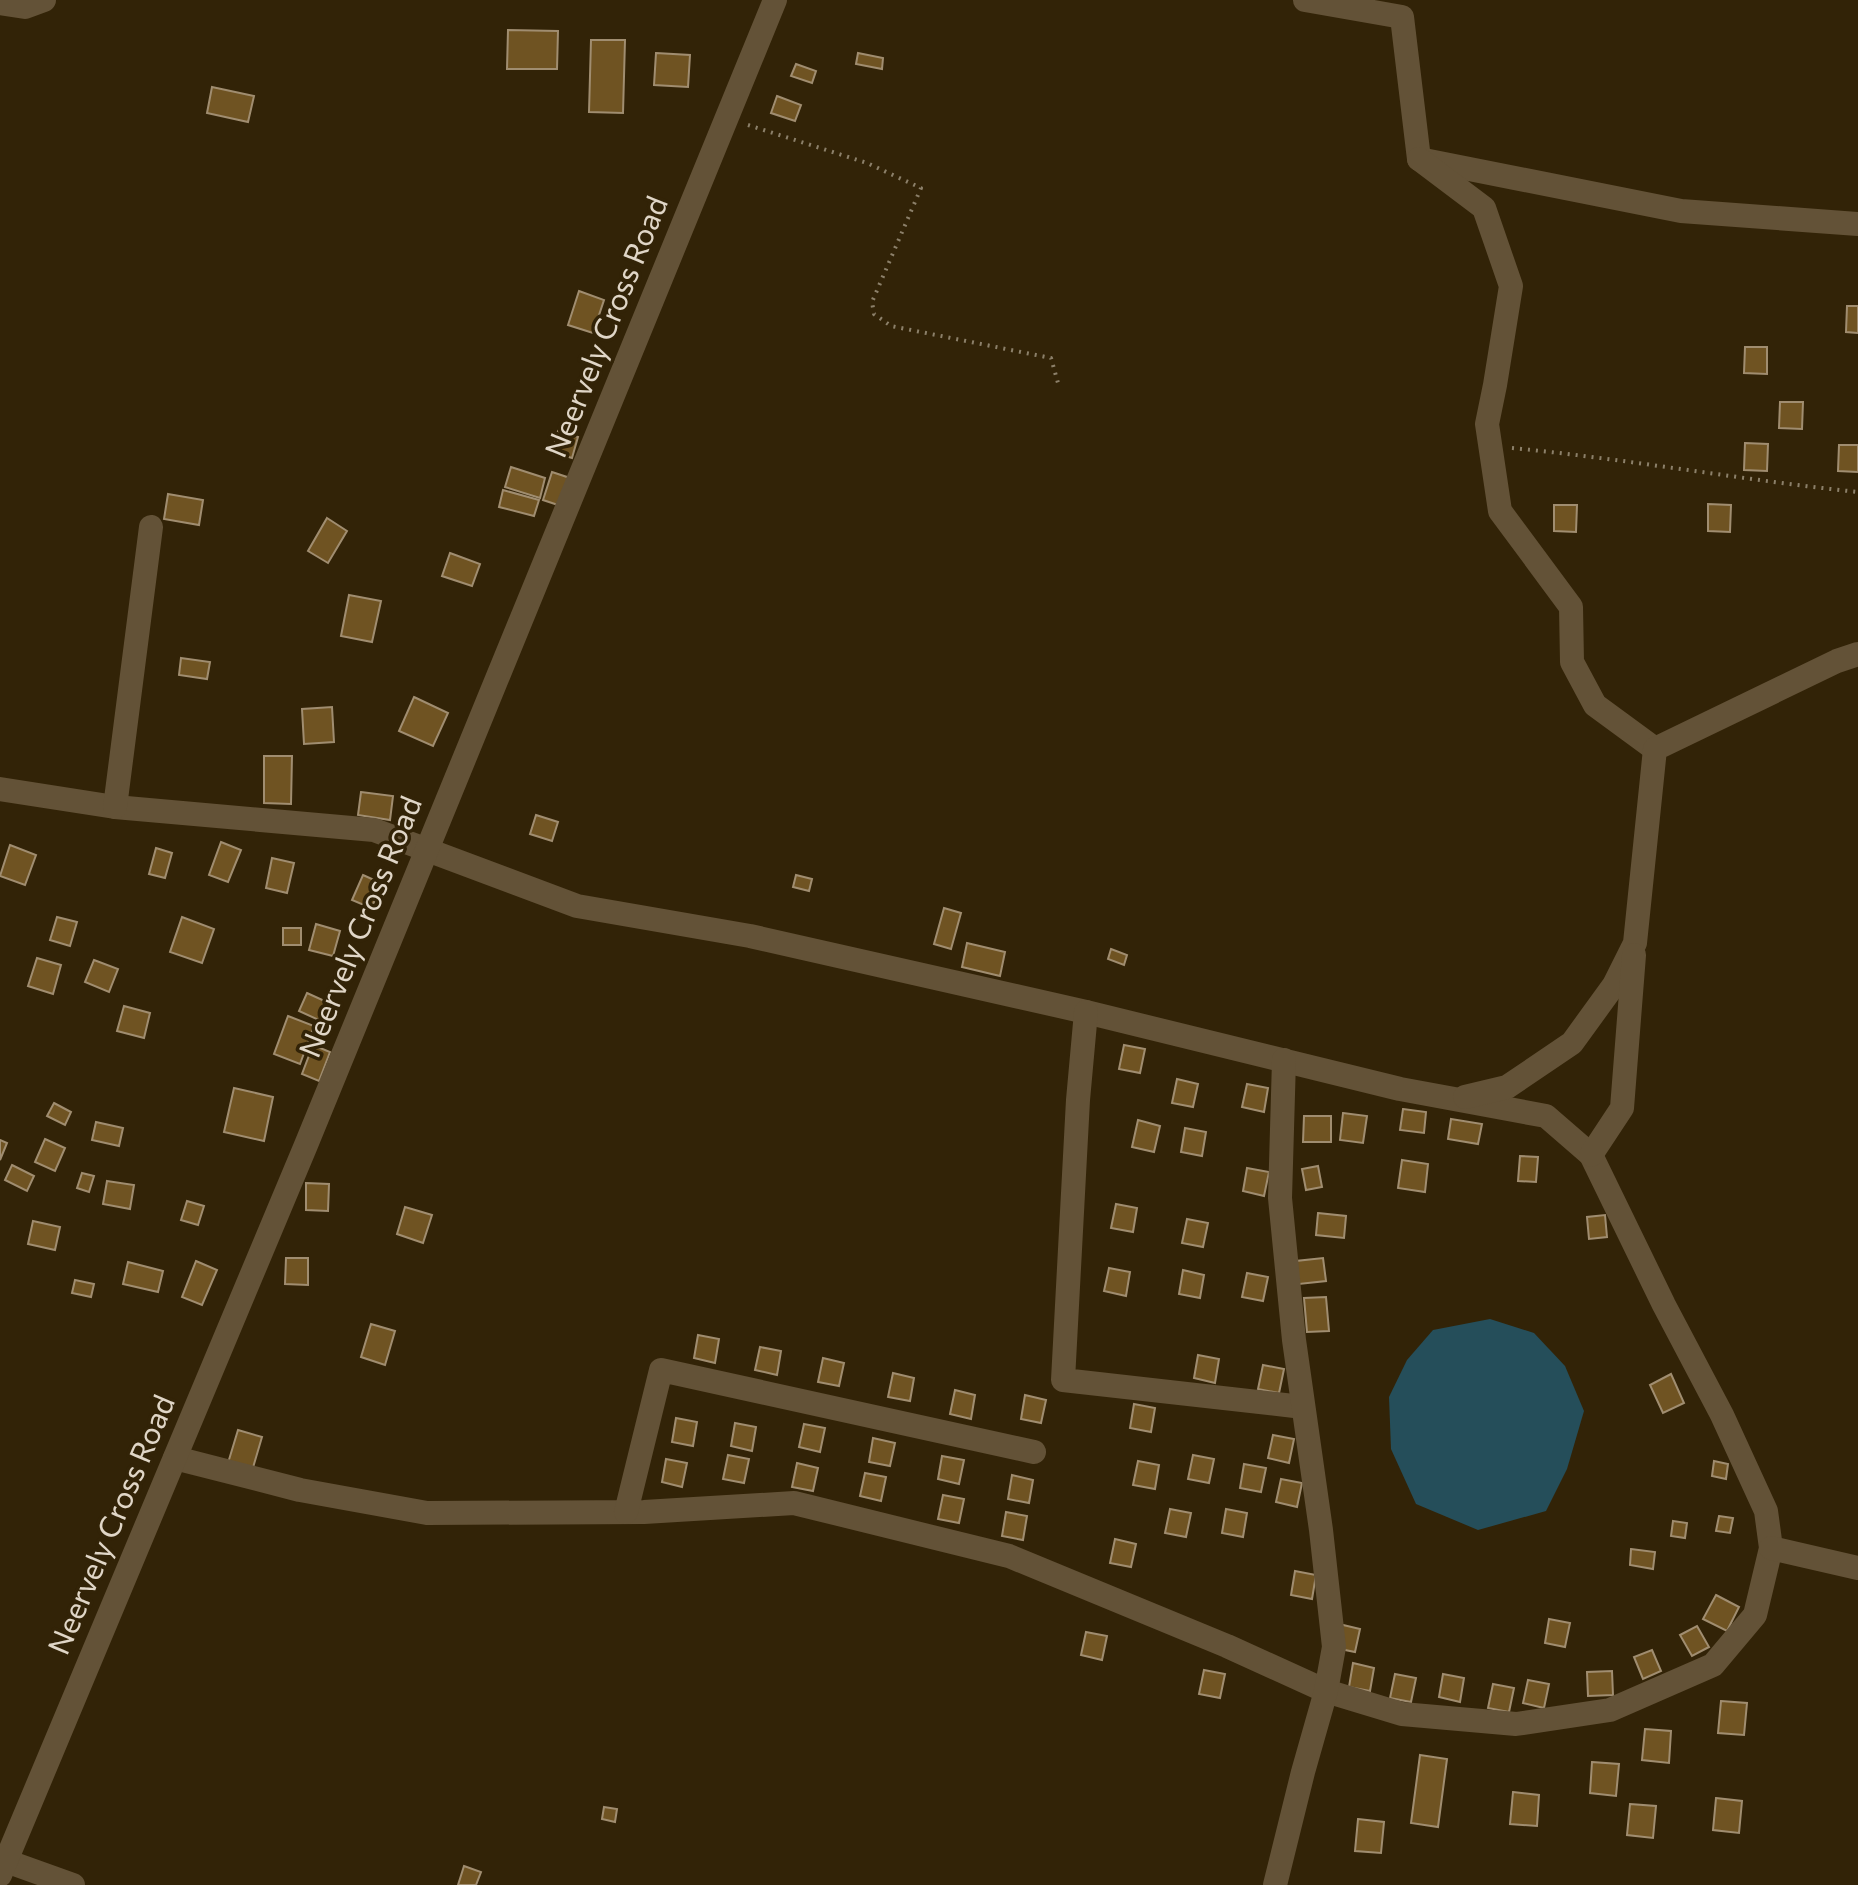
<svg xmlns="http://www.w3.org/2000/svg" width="1858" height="1885" viewBox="0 0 1858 1885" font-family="Commissioner,sans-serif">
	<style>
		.water { fill: #254e5a }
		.building { fill: #6f5322; stroke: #a08d70; stroke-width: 2 }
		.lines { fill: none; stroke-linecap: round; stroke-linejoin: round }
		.path { stroke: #8c806a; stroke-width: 4; stroke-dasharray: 2 6; stroke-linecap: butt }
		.minor { stroke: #635237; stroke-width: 24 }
		.labels { text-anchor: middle; stroke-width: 7; stroke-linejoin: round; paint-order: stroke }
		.street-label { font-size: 30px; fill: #e0d6c7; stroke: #322307 }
	</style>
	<rect width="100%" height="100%" fill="#322307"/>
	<path class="water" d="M1490 1319 1534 1333 1565 1366 1584 1411 1567 1469 1546 1511 1478 1530 1416 1504 1391 1449 1389 1397 1407 1360 1433 1330Z"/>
	<g class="building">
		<path d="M508 30 558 31 557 69H507Z"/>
		<path d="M591 40H625L623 113 589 112Z"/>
		<path d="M656 53 690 55 688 87 654 85Z"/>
		<path d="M858 53 883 58 882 69 856 64Z"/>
		<path d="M796 64 816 71 812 83 791 76Z"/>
		<path d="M212 87 254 96 248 122 207 113Z"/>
		<path d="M777 96 801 105 795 121 771 113Z"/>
		<path d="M579 291 604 300 593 333 568 325Z"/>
		<path d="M1847 306H1858V333L1846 332Z"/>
		<path d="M1745 347H1767V374L1744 373Z"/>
		<path d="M1780 402H1803L1802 429 1779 428Z"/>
		<path d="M558 431 578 437 572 458 552 452Z"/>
		<path d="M1745 443 1768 444 1767 471 1744 470Z"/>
		<path d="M1839 445H1858V472L1838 471Z"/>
		<path d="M511 467 545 478 540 498 505 487Z"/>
		<path d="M552 472 570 478 561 506 543 500Z"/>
		<path d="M503 490 539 500 534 516 499 507Z"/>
		<path d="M168 494 203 500 199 525 164 519Z"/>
		<path d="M1708 504 1731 505 1730 532 1708 531Z"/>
		<path d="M1554 505H1577L1576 532 1554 531Z"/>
		<path d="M327 518 347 531 328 563 308 551Z"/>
		<path d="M450 553 480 564 472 586 442 576Z"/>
		<path d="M349 595 381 601 372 642 341 636Z"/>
		<path d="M181 658 210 662 207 679 179 675Z"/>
		<path d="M414 697 448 713 433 746 399 731Z"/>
		<path d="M332 707 334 742 304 744 302 709Z"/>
		<path d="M264 756H292L291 804 264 803Z"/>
		<path d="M361 792 393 796 390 820 358 815Z"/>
		<path d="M536 815 558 822 552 841 530 834Z"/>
		<path d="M221 842 241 850 228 882 209 875Z"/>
		<path d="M10 845 36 855 25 885 0 876Z"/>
		<path d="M156 848 172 853 165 878 149 874Z"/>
		<path d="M272 858 294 863 287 893 266 888Z"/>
		<path d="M363 875 383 884 371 908 352 900Z"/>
		<path d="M796 875 812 879 809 891 793 887Z"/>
		<path d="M944 908 961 913 951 949 934 944Z"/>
		<path d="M57 917 77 922 70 946 50 940Z"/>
		<path d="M182 917 214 929 202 963 170 952Z"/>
		<path d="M316 924 340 931 333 956 309 950Z"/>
		<rect x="283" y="928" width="18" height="17"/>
		<path d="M967 943 1005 952 1000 976 962 967Z"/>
		<path d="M1111 949 1127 955 1124 965 1108 959Z"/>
		<path d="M37 958 61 965 53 994 28 986Z"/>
		<path d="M94 960 118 969 109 992 85 982Z"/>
		<path d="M307 993 329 1003 321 1021 299 1011Z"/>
		<path d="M124 1006 150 1013 144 1038 117 1031Z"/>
		<path d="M288 1016 314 1026 300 1064 274 1054Z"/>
		<path d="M313 1045 330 1052 319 1081 302 1074Z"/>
		<path d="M1124 1045 1145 1049 1140 1073 1119 1069Z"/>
		<path d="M1177 1079 1198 1084 1193 1107 1172 1103Z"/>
		<path d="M1247 1084 1268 1088 1264 1112 1242 1107Z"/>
		<path d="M234 1088 273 1097 264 1141 224 1132Z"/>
		<path d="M54 1103 71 1112 65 1125 47 1116Z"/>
		<path d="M1403 1109 1426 1112 1424 1133 1400 1130Z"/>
		<path d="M1343 1113 1367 1116 1363 1143 1340 1140Z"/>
		<path d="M1304 1116H1331V1142H1303Z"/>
		<path d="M1451 1119 1482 1124 1478 1144 1448 1139Z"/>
		<path d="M1138 1120 1160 1126 1154 1152 1132 1147Z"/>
		<path d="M96 1122 123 1128 119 1146 92 1140Z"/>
		<path d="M1185 1128 1206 1132 1202 1156 1181 1152Z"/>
		<path d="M45 1139 65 1148 55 1171 35 1162Z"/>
		<path d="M0 1140 7 1143 0 1160Z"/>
		<path d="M1520 1156 1538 1157 1536 1182 1518 1181Z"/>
		<path d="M1402 1160 1428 1164 1425 1192 1398 1188Z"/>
		<path d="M12 1165 34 1176 27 1191 5 1180Z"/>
		<path d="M1318 1166 1322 1187 1306 1190 1302 1169Z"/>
		<path d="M1247 1168 1269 1172 1264 1196 1243 1191Z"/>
		<path d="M82 1173 94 1176 89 1192 77 1188Z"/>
		<path d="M107 1181 134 1185 130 1209 103 1204Z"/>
		<path d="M306 1183 329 1184 328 1211 306 1210Z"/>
		<path d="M187 1201 204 1206 198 1225 181 1220Z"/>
		<path d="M1116 1204 1137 1208 1133 1232 1111 1228Z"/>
		<path d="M405 1207 432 1215 423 1243 397 1234Z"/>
		<path d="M1318 1213 1346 1216 1344 1238 1316 1235Z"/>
		<path d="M1605 1215 1607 1237 1589 1239 1587 1217Z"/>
		<path d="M1187 1219 1208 1223 1203 1247 1182 1243Z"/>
		<path d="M33 1221 60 1227 55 1250 28 1244Z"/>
		<path d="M286 1258H308V1285L285 1284Z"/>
		<path d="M1323 1258 1326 1281 1299 1284 1296 1261Z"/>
		<path d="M196 1261 217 1270 202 1305 182 1297Z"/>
		<path d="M128 1262 163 1271 158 1292 123 1284Z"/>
		<path d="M1109 1268 1130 1272 1126 1296 1104 1291Z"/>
		<path d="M1183 1270 1204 1275 1200 1298 1179 1294Z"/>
		<path d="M1247 1273 1268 1277 1263 1301 1242 1297Z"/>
		<path d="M75 1280 94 1284 91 1297 72 1293Z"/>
		<path d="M1326 1297 1329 1331 1307 1332 1304 1298Z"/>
		<path d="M371 1324 395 1331 385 1365 361 1357Z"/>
		<path d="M698 1335 719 1339 715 1363 694 1358Z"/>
		<path d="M760 1347 781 1351 777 1375 755 1370Z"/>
		<path d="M1198 1355 1219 1359 1215 1383 1194 1378Z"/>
		<path d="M823 1358 844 1363 839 1386 818 1382Z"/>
		<path d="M1263 1365 1284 1369 1279 1393 1258 1389Z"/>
		<path d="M893 1373 914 1378 910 1401 888 1397Z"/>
		<path d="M1671 1374 1684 1403 1663 1413 1650 1385Z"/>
		<path d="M955 1390 975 1395 971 1419 950 1414Z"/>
		<path d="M1025 1395 1046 1400 1041 1423 1021 1419Z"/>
		<path d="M1134 1404 1155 1408 1151 1432 1130 1428Z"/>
		<path d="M676 1418 697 1422 693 1446 672 1442Z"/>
		<path d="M735 1423 756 1427 752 1451 731 1446Z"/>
		<path d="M804 1424 825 1428 820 1452 799 1447Z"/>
		<path d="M238 1430 262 1437 252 1471 228 1463Z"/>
		<path d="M1273 1435 1294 1439 1289 1463 1268 1458Z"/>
		<path d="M873 1438 895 1443 890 1466 869 1462Z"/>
		<path d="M728 1455 749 1459 744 1483 723 1479Z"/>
		<path d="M1193 1455 1214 1459 1209 1483 1188 1479Z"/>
		<path d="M942 1456 964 1460 959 1484 938 1479Z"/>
		<path d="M666 1459 687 1463 682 1487 662 1482Z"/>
		<path d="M1138 1461 1159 1465 1155 1489 1133 1485Z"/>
		<path d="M1714 1461 1728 1464 1726 1479 1712 1476Z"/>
		<path d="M797 1463 818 1468 813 1491 792 1487Z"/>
		<path d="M1244 1464 1266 1468 1261 1492 1240 1488Z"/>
		<path d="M865 1473 886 1477 881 1501 860 1496Z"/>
		<path d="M1012 1475 1033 1480 1029 1503 1008 1499Z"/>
		<path d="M1281 1479 1302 1483 1297 1507 1276 1502Z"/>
		<path d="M943 1495 964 1499 959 1523 938 1519Z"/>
		<path d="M1170 1509 1191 1513 1186 1537 1165 1533Z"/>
		<path d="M1226 1509 1247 1513 1243 1537 1222 1533Z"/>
		<path d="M1006 1512 1027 1516 1023 1540 1002 1536Z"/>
		<path d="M1719 1516 1733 1518 1730 1533 1716 1531Z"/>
		<path d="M1673 1521 1687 1523 1685 1538 1671 1536Z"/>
		<path d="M1115 1539 1136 1544 1131 1567 1110 1563Z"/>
		<path d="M1631 1549 1655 1552 1653 1569 1630 1565Z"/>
		<path d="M1295 1571 1316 1575 1312 1599 1291 1595Z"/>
		<path d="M1716 1595 1739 1607 1727 1631 1703 1619Z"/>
		<path d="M1549 1619 1570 1623 1565 1647 1545 1643Z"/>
		<path d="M1339 1624 1360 1629 1355 1652 1335 1648Z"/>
		<path d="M1697 1626 1709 1647 1692 1656 1680 1635Z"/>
		<path d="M1086 1632 1107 1636 1102 1660 1081 1655Z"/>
		<path d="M1652 1650 1661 1671 1643 1679 1634 1657Z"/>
		<path d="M1353 1663 1374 1668 1370 1691 1349 1687Z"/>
		<path d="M1204 1670 1225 1674 1220 1698 1199 1694Z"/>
		<path d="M1612 1671 1613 1695 1588 1696 1587 1672Z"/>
		<path d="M1395 1674 1416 1678 1411 1702 1390 1698Z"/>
		<path d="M1443 1674 1464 1678 1460 1702 1439 1697Z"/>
		<path d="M1528 1680 1549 1684 1544 1708 1523 1703Z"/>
		<path d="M1493 1684 1514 1688 1509 1712 1488 1708Z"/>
		<path d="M1721 1701 1747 1703 1744 1735 1718 1733Z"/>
		<path d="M1645 1729 1671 1731 1669 1763 1642 1760Z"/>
		<path d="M1420 1755 1447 1759 1438 1827 1411 1823Z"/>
		<path d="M1592 1762 1619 1764 1616 1796 1590 1793Z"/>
		<path d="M1513 1792 1539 1795 1537 1826 1510 1824Z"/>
		<path d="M1716 1798 1742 1801 1739 1833 1713 1830Z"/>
		<path d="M1630 1804 1656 1806 1653 1838 1627 1835Z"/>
		<path d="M604 1807 617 1809 615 1822 602 1819Z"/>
		<path d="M1358 1819 1384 1822 1381 1853 1355 1851Z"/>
		<path d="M464 1866 481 1872 476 1885H458Z"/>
	</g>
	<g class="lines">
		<g class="path">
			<path d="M748 125 867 163 921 188 872 302 874 314 891 326 1051 358 1058 383"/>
			<path d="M1512 448C1628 459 1742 480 1858 492"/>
		</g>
		<g class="minor">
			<path d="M1305 0 1402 17 1419 159 1681 211 1858 224"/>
			<path d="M0 3 25 7 44 0"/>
			<path d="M1419 159 1484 208 1511 286 1495 385 1487 424 1500 511 1571 607 1572 662 1595 705 1655 749"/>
			<path d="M0 789 115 807 374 830 577 906 750 936 1086 1012 1400 1089 1546 1116 1591 1155 1664 1305 1722 1415 1766 1511 1771 1548 1755 1615 1713 1665 1610 1710 1516 1724 1402 1714 1326 1691 1227 1646 1009 1556 794 1503 644 1512 427 1513 300 1490 175 1458"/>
			<path d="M115 807 151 527"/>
			<path d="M1086 1012 1078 1100 1063 1380 1303 1407"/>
			<path d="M1465 1097 1507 1087 1572 1043 1614 985 1635 943 1655 749 1837 661 1858 654"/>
			<path d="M1591 1155 1622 1108 1634 955"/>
			<path d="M626 1512 661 1370 1034 1452"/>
			<path d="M1771 1548 1858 1568"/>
			<path d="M6 1861 73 1885"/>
			<path d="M0 1875 306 1145 775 0"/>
			<path d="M1275 1885 1303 1772 1326 1691 1334 1647 1321 1530 1294 1340 1280 1198 1284 1060"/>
		</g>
	</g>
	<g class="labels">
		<g class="street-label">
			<text transform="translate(607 327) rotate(-68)" y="10">Neervely Cross Road</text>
			<text transform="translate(361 927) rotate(-68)" y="10">Neervely Cross Road</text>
			<text transform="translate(112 1525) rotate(-67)" y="10">Neervely Cross Road</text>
		</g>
	</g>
</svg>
